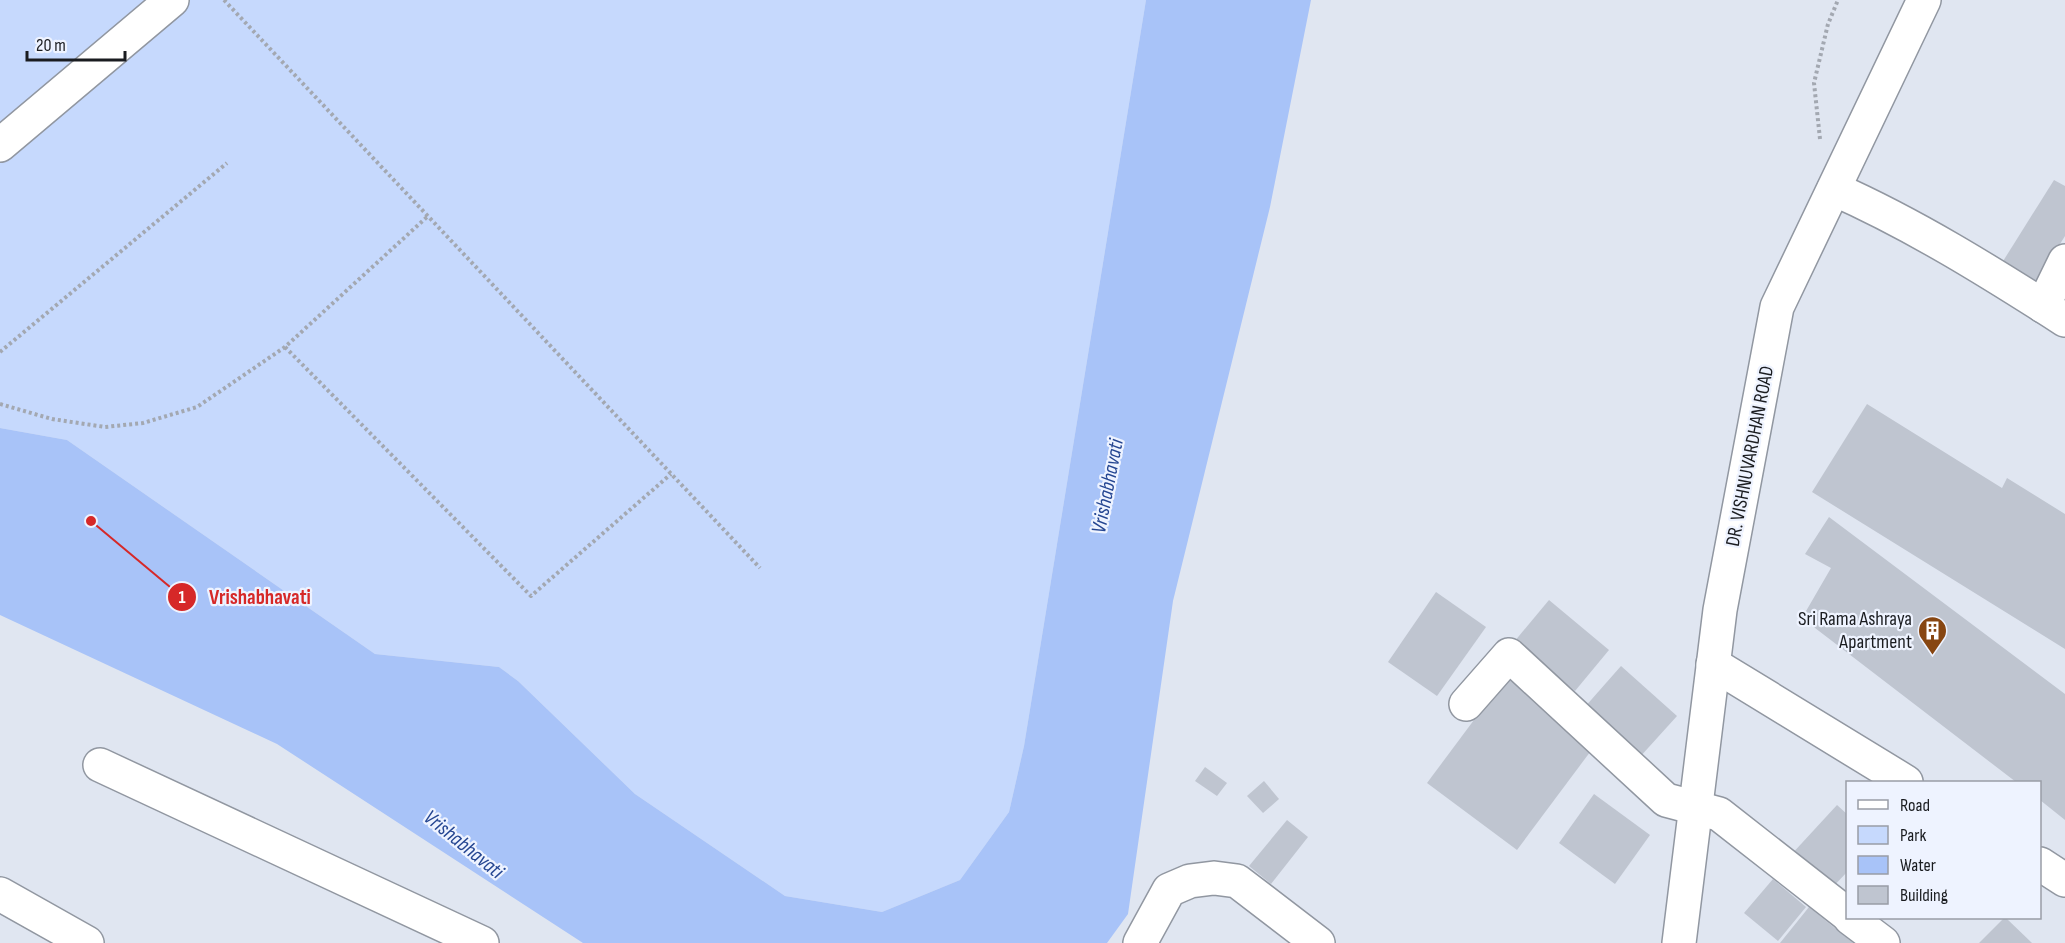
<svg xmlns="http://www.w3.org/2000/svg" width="2065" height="943" viewBox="0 0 2065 943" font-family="'Sofia Sans Condensed',sans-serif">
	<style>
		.green { fill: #c6d9fd }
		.water { fill: #a8c3f8 }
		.building { fill: #bfc5d0 }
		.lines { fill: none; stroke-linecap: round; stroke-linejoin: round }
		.minor-casing { stroke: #9197a1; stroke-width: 36 }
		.major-casing { stroke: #9197a1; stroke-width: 36 }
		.path { stroke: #a3a8b1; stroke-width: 4; stroke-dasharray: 3 3; stroke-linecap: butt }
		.minor { stroke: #fff; stroke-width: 33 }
		.major { stroke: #fff; stroke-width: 33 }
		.labels { text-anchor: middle; stroke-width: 4.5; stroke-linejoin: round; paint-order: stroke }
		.street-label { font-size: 20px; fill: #1a1c20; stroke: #eef3ff }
		.poi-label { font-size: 20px; fill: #1a1c20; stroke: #eef3ff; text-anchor: end }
		.water-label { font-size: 21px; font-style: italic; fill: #254692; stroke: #eef3ff }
		.leader { fill: none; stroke: #d62828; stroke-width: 2 }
		.callout-dot { fill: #d62828; stroke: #eef3ff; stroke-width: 2 }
		.mark-label { font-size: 18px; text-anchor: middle; font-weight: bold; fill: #fff }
		.callout-label { font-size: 21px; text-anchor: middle; font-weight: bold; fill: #d62828; stroke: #eef3ff; stroke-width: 4.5; stroke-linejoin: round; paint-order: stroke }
	</style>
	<rect width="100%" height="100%" fill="#e0e6f1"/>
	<path class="green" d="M0 0H1146L1024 746 1009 812 960 880 882 912 785 896 635 794 518 681 499 667 375 654 67 440 0 428Z"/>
	<path class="water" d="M1146 0H1311L1270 207 1173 601 1128 914 1107 943H583L277 744 0 615V428L67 440 375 654 499 667 518 681 635 794 785 896 882 912 960 880 1009 812 1024 746Z"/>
	<g class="building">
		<path d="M2054 180 2065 186V236L2033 287 2000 266Z"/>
		<path d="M1867 404 2002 488 2007 478 2065 514V649L1812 492Z"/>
		<path d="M1829 517 2065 694V820L2040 800V782H2016L1802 618 1831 568 1805 554Z"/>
		<path d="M1436 592 1486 627 1437 696 1388 662Z"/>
		<path d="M1549 600 1609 650 1575 691 1514 642Z"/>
		<path d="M1621 666 1677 716 1639 758 1584 708Z"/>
		<path d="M1506 677 1596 744 1517 850 1427 783Z"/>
		<path d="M1205 767 1227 783 1217 796 1195 781Z"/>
		<path d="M1264 781 1279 799 1263 813 1247 796Z"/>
		<path d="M1594 794 1650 835 1615 884 1559 843Z"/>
		<path d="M1837 805 1848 815V871L1828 892 1790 856Z"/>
		<path d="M1287 820 1308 837 1271 884 1249 866Z"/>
		<path d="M1773 879 1806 907 1778 941 1744 913Z"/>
		<path d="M1809 907 1853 943H1780Z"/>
		<path d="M2004 918H2006L2032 943H1979Z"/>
	</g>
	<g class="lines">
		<defs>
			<g id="minor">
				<path d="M0 145 172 0"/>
				<path d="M1834 189C1915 225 1990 272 2065 320"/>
				<path d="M2043 306 2065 261"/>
				<path d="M1713 664 1906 782"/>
				<path d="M1466 704 1509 655 1666 800 1719 814 1848 915"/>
				<path d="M100 765 482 943"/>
				<path d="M2040 864 2065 880"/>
				<path d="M0 894 87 943"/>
				<path d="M1850 918 1883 943"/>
				<path d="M1140 943 1169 890 1190 881 1214 878 1237 881 1318 943"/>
			</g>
			<path id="major" d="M1679 943 1720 610 1777 307 1924 0"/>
		</defs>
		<use href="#minor" class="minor-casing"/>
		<use href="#major" class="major-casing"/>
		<g class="path">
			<path d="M224 0 760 568"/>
			<path d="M1820 139 1814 83 1828 24 1838 0"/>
			<path d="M285 347 531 596 671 474"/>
			<path d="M0 352 227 163"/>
			<path d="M0 404 52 419 105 427 143 423 197 407 285 347 428 216"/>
		</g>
		<use href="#minor" class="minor"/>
		<use href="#major" class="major"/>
	</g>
	<defs>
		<symbol id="building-pin" viewBox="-11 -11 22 30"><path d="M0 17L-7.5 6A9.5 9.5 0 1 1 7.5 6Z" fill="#874611" stroke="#eef3ff"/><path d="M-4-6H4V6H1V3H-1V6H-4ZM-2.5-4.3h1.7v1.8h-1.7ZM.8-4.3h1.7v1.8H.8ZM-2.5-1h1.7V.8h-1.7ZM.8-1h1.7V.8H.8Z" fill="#fff"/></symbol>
	</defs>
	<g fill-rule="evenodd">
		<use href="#building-pin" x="1916" y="614" width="33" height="45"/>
	</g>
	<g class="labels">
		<g class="street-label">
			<text transform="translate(1749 456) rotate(-79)" y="7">DR. VISHNUVARDHAN ROAD</text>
		</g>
		<g class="poi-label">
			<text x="1912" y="625">Sri Rama Ashraya<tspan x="1912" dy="23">Apartment</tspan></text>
		</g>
		<g class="water-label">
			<text transform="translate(1107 486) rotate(-79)" y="7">Vrishabhavati</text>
			<text transform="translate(464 844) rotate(39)" y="7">Vrishabhavati</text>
		</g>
	</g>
	<path class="leader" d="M91 521L182 597"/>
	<g class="callout-dot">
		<circle cx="91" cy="521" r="6"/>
		<circle cx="182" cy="597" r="15"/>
	</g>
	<g class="mark-label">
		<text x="182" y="603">1</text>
	</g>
	<g class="callout-label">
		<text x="260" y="604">Vrishabhavati</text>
	</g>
	<rect x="1846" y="781" width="195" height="138" fill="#eef3ff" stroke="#999da6" stroke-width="1.5"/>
	<rect x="1858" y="800" width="30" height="9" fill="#ffffff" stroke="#999da6" stroke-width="1.5"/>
	<text x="1900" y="811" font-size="18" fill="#1a1c20">Road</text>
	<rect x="1858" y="826" width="30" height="18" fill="#c6d9fd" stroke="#999da6" stroke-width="1.5"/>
	<text x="1900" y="841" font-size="18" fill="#1a1c20">Park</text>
	<rect x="1858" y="856" width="30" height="18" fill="#a8c3f8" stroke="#999da6" stroke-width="1.5"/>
	<text x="1900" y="871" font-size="18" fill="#1a1c20">Water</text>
	<rect x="1858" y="886" width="30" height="18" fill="#bfc5d0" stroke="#999da6" stroke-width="1.5"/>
	<text x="1900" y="901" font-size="18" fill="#1a1c20">Building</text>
	<path d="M27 51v9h98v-9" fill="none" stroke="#1a1c20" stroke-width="3"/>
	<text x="36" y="51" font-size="18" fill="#1a1c20" stroke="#eef3ff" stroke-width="4.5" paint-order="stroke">20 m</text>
</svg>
